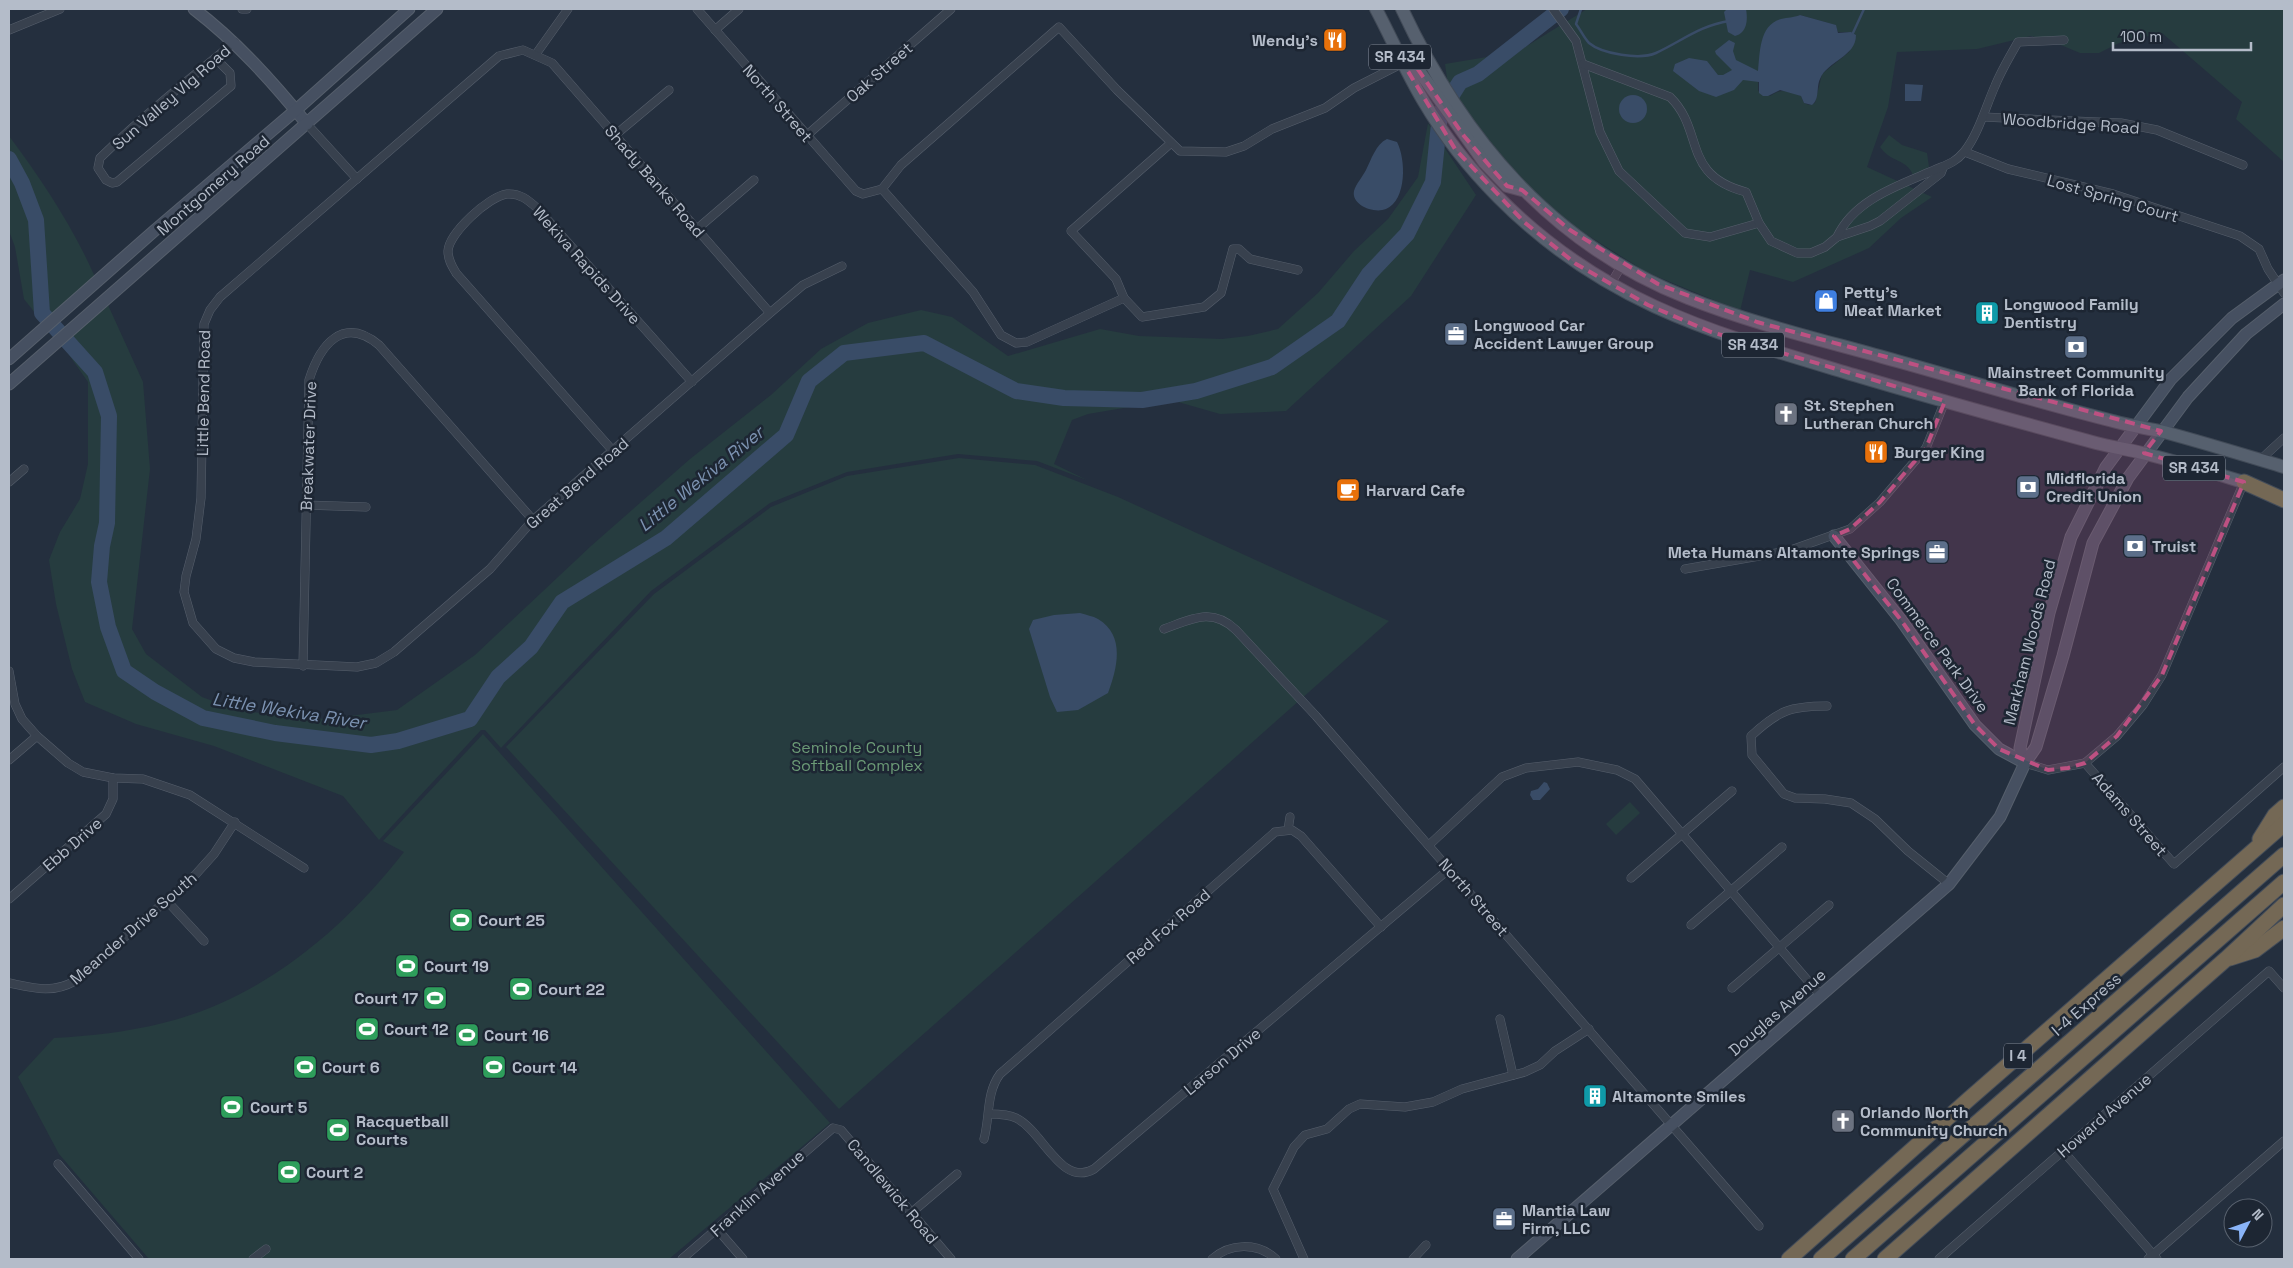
<svg xmlns="http://www.w3.org/2000/svg" width="2293" height="1268" viewBox="0 0 2293 1268" font-family="'Space Grotesk',sans-serif">
	<style>
		.green { fill: #263c3f; fill-rule: evenodd }
		.water { fill: #394c67 }
		.lines { fill: none; stroke-linecap: round; stroke-linejoin: round }
		.stream { stroke: #394c67; stroke-width: 2.5 }
		.river { stroke: #394c67; stroke-width: 16 }
		.street-casing { stroke: #565f6c; stroke-width: 9 }
		.secondary-casing { stroke: #565f6c; stroke-width: 13 }
		.primary-casing { stroke: #414a57; stroke-width: 14 }
		.highway-casing { stroke: #434c59; stroke-width: 17 }
		.street { stroke: #38414e; stroke-width: 8 }
		.secondary { stroke: #465061; stroke-width: 11 }
		.primary { stroke: #56606e; stroke-width: 12 }
		.highway { stroke: #746855; stroke-width: 15 }
		.marked { fill: #bd5182; fill-opacity: 0.2; stroke: #bd5182; stroke-width: 4; stroke-dasharray: 10 6; stroke-linejoin: round }
		.labels { text-anchor: middle; stroke-width: 5; stroke-linejoin: round; paint-order: stroke }
		.shield { fill: #1d2633; stroke: #878f9c; stroke-width: 1 }
		.shield-label { font-size: 15px; font-weight: bold; fill: #b4bcc9 }
		.poi-label { font-size: 16px; font-weight: bold; fill: #b4bcc9; stroke: #1d2633; text-anchor: start }
		.street-label { font-size: 16px; fill: #b4bcc9; stroke: #1d2633 }
		.park-label { font-size: 16px; fill: #6b9a76; stroke: #1d2633 }
		.water-label { font-size: 18px; font-style: italic; fill: #7c92b1; stroke: #1d2633 }
	</style>
	<rect width="100%" height="100%" fill="#242f3e"/>
	<g class="green">
		<path d="M1587 9H2284V162L2236 119 2242 102 2162 33 2119 43 2099 53H2080L2056 43 2031 36 1977 49 1897 52 1888 107 1867 167 1932 197 1901 218 1869 248 1793 282 1750 270 1740 311 1646 272 1573 226 1528 188 1481 131 1448 85 1445 64 1517 52ZM1800 15 1835 25 1838 32H1851L1856 35 1849 52 1822 74 1815 103 1809 105 1804 103 1801 96C1789 91 1781 88 1770 96L1758 91V70L1781 19H1792Z"/>
		<path d="M1428 123 1476 195 1411 296 1286 411 1220 414 1171 400 1088 414 1072 420 1054 464 1087 480 1037 461 958 454 847 472 770 503 651 591 501 748 485 730H481L379 840 343 796 214 746 136 724 85 702 72 669 56 604 49 560 60 532 80 499 88 464V382L62 345 108 305 143 382 150 469 132 629 146 654 202 697 240 711 325 719 397 710 475 655 591 546 690 459 771 395 821 349 868 323 921 310 952 317 1008 356 1100 329 1139 336 1222 339 1248 336 1278 329 1318 293 1354 251 1388 219 1418 177Z"/>
		<path d="M1889 135 1902 145 1927 153 1929 167 1913 175C1906 158 1891 163 1880 147Z"/>
		<path d="M9 136C42 180 73 227 95 277L43 323 24 299 15 247 9 231Z"/>
		<path d="M959 458 1035 465 1118 497 1389 621 839 1109 506 747 654 594 771 507 847 476Z"/>
		<path d="M483 734 830 1123 669 1259H149L59 1154 18 1077 54 1038C91 1036 127 1032 163 1023 262 999 343 930 404 852L383 841Z"/>
		<path d="M1630 802 1640 813 1616 835 1606 824Z"/>
	</g>
	<g class="water">
		<path d="M1727 9H1746C1748 20 1747 33 1735 36L1728 32 1724 12Z"/>
		<path d="M1800 15 1836 25 1838 33 1851 32 1856 35C1856 57 1827 61 1820 79 1816 87 1820 99 1812 105L1804 103 1801 96 1780 90 1768 96H1763L1759 93V82L1743 80 1734 90 1716 97 1699 91 1673 71 1675 64 1689 58 1707 61 1718 75H1723L1732 70 1716 54 1715 51 1729 40 1735 43 1733 51 1736 60 1758 71C1760 53 1759 25 1781 19 1788 17 1793 18 1800 15Z"/>
		<path d="M1905 84 1923 85 1921 101H1905Z"/>
		<circle cx="1633" cy="109" r="14"/>
		<path d="M1387 139 1397 142C1406 159 1407 200 1386 209 1374 214 1351 205 1354 191 1356 184 1363 176 1366 170 1371 160 1376 144 1387 139Z"/>
		<path d="M1080 613C1086 615 1093 616 1098 619 1126 636 1117 669 1108 693L1078 710 1057 712 1050 697 1029 629 1033 620 1054 615Z"/>
		<path d="M1544 782 1547 783 1550 789 1540 800H1533L1530 795 1531 791 1538 789Z"/>
	</g>
	<g class="lines">
		<g class="stream">
			<path d="M1581 9 1576 24C1580 29 1584 38 1589 43 1602 54 1640 60 1656 53 1680 42 1701 25 1729 21"/>
			<path d="M1853 33 1864 9"/>
		</g>
		<path class="river" d="M9 159 22 183 36 220 42 313 95 372 109 416 107 523 102 546 99 582 108 627 124 671 155 692 203 718 275 733 371 745 398 741 470 719 498 677 531 647 562 602 666 538 786 435 809 381 844 353 924 343 1016 391 1064 398 1142 400 1196 391 1272 367 1338 321 1369 274 1407 234 1433 182 1440 114 1460 82 1478 74 1561 9"/>
		<defs>
			<g id="street">
				<path d="M242 9H247"/>
				<path d="M697 9 856 191 863 194 882 189 973 292 1001 335 1016 343 1027 342 1124 298"/>
				<path d="M1553 9 1576 41 1600 132 1619 171 1685 233 1710 237 1759 223"/>
				<path d="M9 30 60 9"/>
				<path d="M715 30 739 9"/>
				<path d="M536 54 568 9"/>
				<path d="M215 58 230 73 231 86 117 182 112 183 106 180 98 168 100 158C142 117 189 79 235 42"/>
				<path d="M1583 64 1670 97C1705 131 1681 175 1746 192L1759 223 1771 241 1797 253H1811L1825 247 1837 237 1870 226 1880 221 1941 173 1943 168"/>
				<path d="M1983 117 2121 123 2157 130 2243 165"/>
				<path d="M307 124 357 179"/>
				<path d="M614 136 669 90"/>
				<path d="M806 136 951 9"/>
				<path d="M1171 143 1071 231 1116 279 1124 298 1142 317 1204 307 1221 293 1233 249H1239L1250 259 1298 270"/>
				<path d="M1965 152 2008 169 2113 194 2240 236 2259 249 2268 269 2284 293"/>
				<path d="M882 189 901 165 1059 27 1117 90 1180 151 1226 152 1244 146 1272 129 1325 108 1354 88 1403 63"/>
				<path d="M697 229 754 180"/>
				<path d="M1837 237C1854 200 1897 186 1932 171 1945 165 1954 164 1964 152 1978 135 1986 106 1995 86 2001 71 2010 56 2018 42L2064 40"/>
				<path d="M1610 285 1622 265"/>
				<path d="M770 313 552 63 523 50 499 56 220 297 210 310 204 324 201 498 196 539 186 576 184 592 193 623 216 649 234 658 254 662 357 667 376 663 394 652 490 569 533 520 770 313 803 285 842 266"/>
				<path d="M613 451 456 273C452 266 448 260 448 251 449 233 489 196 507 194 520 193 528 200 537 208L692 382"/>
				<path d="M2260 460 2284 438"/>
				<path d="M9 482 24 469"/>
				<path d="M305 505 366 507"/>
				<path d="M1685 569 1788 551 1850 529 1880 502 1926 448 1945 401"/>
				<path d="M1164 629C1192 619 1212 607 1236 630L1316 716 1759 1226"/>
				<path d="M303 666 309 380C320 345 343 315 379 345L533 520"/>
				<path d="M9 671 15 704 22 719 37 736 68 763 83 772 113 778 143 779 190 795 304 868"/>
				<path d="M1827 706C1791 706 1779 710 1751 736L1752 755 1784 794 1795 798 1825 799 1851 803 1875 819 1908 851 1949 884"/>
				<path d="M9 760 37 736"/>
				<path d="M2025 763 2048 770 2085 763 2117 736 2143 705 2162 675 2244 482"/>
				<path d="M2085 763 2174 864 2284 767"/>
				<path d="M1288 830 1290 817"/>
				<path d="M1429 845 1502 777 1526 768 1578 762 1617 770 1635 779 1821 996"/>
				<path d="M1631 878 1732 791"/>
				<path d="M9 899 106 814 113 799V778"/>
				<path d="M167 901 204 941"/>
				<path d="M1691 925 1782 847"/>
				<path d="M9 983C33 988 52 994 75 981L196 874 214 854 235 822"/>
				<path d="M1732 988 1829 905"/>
				<path d="M1500 1019 1513 1075"/>
				<path d="M989 1114C998 1114 1008 1114 1016 1118 1043 1131 1061 1188 1094 1169L1449 869"/>
				<path d="M984 1139C990 1117 986 1093 1000 1074L1275 832 1292 830 1301 836 1381 927"/>
				<path d="M2063 1151 2157 1259"/>
				<path d="M58 1164 139 1259"/>
				<path d="M911 1213 957 1174"/>
				<path d="M717 1229 743 1259"/>
				<path d="M253 1259 266 1249"/>
				<path d="M682 1259 833 1128 841 1130 951 1259"/>
				<path d="M1212 1259C1230 1243 1257 1242 1276 1259"/>
				<path d="M1304 1259 1273 1189 1294 1147 1305 1135 1327 1129 1349 1109 1360 1104 1405 1107 1433 1102 1462 1089 1525 1072 1540 1065 1555 1051 1589 1029"/>
				<path d="M1413 1259 1426 1245"/>
				<path d="M1939 1259 2269 971 2284 988"/>
				<path d="M2148 1259 2284 1141"/>
			</g>
			<g id="secondary">
				<path d="M194 9C237 42 272 81 307 124"/>
				<path d="M9 359 154 231 296 110 409 9"/>
				<path d="M9 384 437 9"/>
				<path d="M1834 536 1901 620 1975 725 1999 749 2025 763"/>
				<path d="M2025 763 2020 748 2049 613 2071 537 2106 467 2171 379 2232 318 2284 280"/>
				<path d="M1517 1259 1949 884 2000 817 2025 763 2036 747 2063 656 2093 543 2128 478 2188 397 2246 334 2284 304"/>
			</g>
			<g id="primary">
				<path d="M1376 9C1392 39 1406 72 1424 102 1444 136 1470 169 1498 197 1604 304 1714 333 1854 375 1934 399 2015 421 2096 443 2111 447 2127 449 2142 453 2180 462 2217 474 2253 485"/>
				<path d="M1402 9C1463 139 1551 244 1688 298 1756 325 1827 341 1897 361 1969 381 2041 403 2113 421 2130 426 2147 428 2164 432 2205 443 2244 455 2284 467"/>
				<path d="M1403 63 1417 68 1484 162 1507 186 1522 190"/>
			</g>
			<g id="highway">
				<path d="M2244 482 2284 500"/>
				<path d="M2260 839 2275 815 2284 807"/>
				<path d="M2230 958 2255 950 2284 928"/>
				<path d="M1789 1259 1969 1099 2284 824"/>
				<path d="M1821 1259 2284 855"/>
				<path d="M1853 1259 2284 882"/>
				<path d="M1885 1259 2226 959 2284 905"/>
			</g>
		</defs>
		<use href="#street" class="street-casing"/>
		<use href="#secondary" class="secondary-casing"/>
		<use href="#primary" class="primary-casing"/>
		<use href="#highway" class="highway-casing"/>
		<use href="#street" class="street"/>
		<use href="#secondary" class="secondary"/>
		<use href="#primary" class="primary"/>
		<use href="#highway" class="highway"/>
	</g>
	<path class="marked" d="M1403 63 1417 68 1464 136 1507 186 1522 190 1570 230 1658 284 1757 322 2161 431 2144 453 2244 482 2162 675 2117 736 2085 763 2068 768 2048 770 1999 749 1975 725 1901 620 1834 536 1850 529 1880 502 1926 448 1945 401 1711 332 1648 305 1576 264 1524 222 1455 149Z"/>
	<defs>
		<symbol id="restaurant-square" viewBox="-11 -11 22 22"><rect x="-9" y="-9" width="18" height="18" rx="4" fill="#e8710a" stroke="#1d2633"/><path d="M-5-6h1v4h1v-4h1v4h1v-4h1v5L-1.5 .5V6h-2V.5L-5-1ZM5-6V6H3V1.5H1.5Q1.5-4 5-6Z" fill="#fff"/></symbol>
		<symbol id="shop-square" viewBox="-11 -11 22 22"><rect x="-9" y="-9" width="18" height="18" rx="4" fill="#3f7fe0" stroke="#1d2633"/><path d="M-5-2.5h2.3a2.7 3.5 0 0 1 5.4 0H5L5.5 6h-11ZM-1.5-2.5h3a1.5 2.3 0 0 0-3 0Z" fill="#fff"/></symbol>
		<symbol id="building-square" viewBox="-11 -11 22 22"><rect x="-9" y="-9" width="18" height="18" rx="4" fill="#0f9aa8" stroke="#1d2633"/><path d="M-4-6H4V6H1V3H-1V6H-4ZM-2.5-4.3h1.7v1.8h-1.7ZM.8-4.3h1.7v1.8H.8ZM-2.5-1h1.7V.8h-1.7ZM.8-1h1.7V.8H.8Z" fill="#fff"/></symbol>
		<symbol id="office-square" viewBox="-11 -11 22 22"><rect x="-9" y="-9" width="18" height="18" rx="4" fill="#5c6f8a" stroke="#1d2633"/><path d="M-6-3h4V-5.5h4V-3h4V5H-6ZM-1-4.5V-3h2v-1.5ZM-6 0V1H6V0Z" fill="#fff"/></symbol>
		<symbol id="bank-square" viewBox="-11 -11 22 22"><rect x="-9" y="-9" width="18" height="18" rx="4" fill="#5c6f8a" stroke="#1d2633"/><path d="M-6-4H6V4H-6ZM0-2.3a2.3 2.3 0 1 0 0 4.6a2.3 2.3 0 1 0 0-4.6Z" fill="#fff"/></symbol>
		<symbol id="church-square" viewBox="-11 -11 22 22"><rect x="-9" y="-9" width="18" height="18" rx="4" fill="#6b7280" stroke="#1d2633"/><path d="M-1.2-6h2.4v3.5h3.3v2.4h-3.3V6h-2.4V-.1h-3.3v-2.4h3.3Z" fill="#fff"/></symbol>
		<symbol id="cafe-square" viewBox="-11 -11 22 22"><rect x="-9" y="-9" width="18" height="18" rx="4" fill="#e8710a" stroke="#1d2633"/><path d="M-5.5-4.5H6V0H3Q3 3.5 0 3.5H-2.5Q-5.5 3.5-5.5 0ZM3-3.2v2h1.7v-2ZM-6 4.5H4V6H-6Z" fill="#fff"/></symbol>
		<symbol id="stadium-square" viewBox="-11 -11 22 22"><rect x="-9" y="-9" width="18" height="18" rx="4" fill="#2e9e5b" stroke="#1d2633"/><path d="M0-5a6.5 5 0 1 0 0 10a6.5 5 0 1 0 0-10ZM-3.5-1.8h7v3.6h-7Z" fill="#fff"/></symbol>
	</defs>
	<g fill-rule="evenodd">
		<use href="#restaurant-square" x="1321" y="26" width="28" height="28"/>
		<use href="#shop-square" x="1812" y="287" width="28" height="28"/>
		<use href="#building-square" x="1973" y="299" width="28" height="28"/>
		<use href="#office-square" x="1442" y="320" width="28" height="28"/>
		<use href="#bank-square" x="2062" y="333" width="28" height="28"/>
		<use href="#church-square" x="1772" y="400" width="28" height="28"/>
		<use href="#restaurant-square" x="1862" y="438" width="28" height="28"/>
		<use href="#bank-square" x="2014" y="473" width="28" height="28"/>
		<use href="#cafe-square" x="1334" y="476" width="28" height="28"/>
		<use href="#bank-square" x="2121" y="532" width="28" height="28"/>
		<use href="#office-square" x="1923" y="538" width="28" height="28"/>
		<use href="#stadium-square" x="447" y="906" width="28" height="28"/>
		<use href="#stadium-square" x="393" y="952" width="28" height="28"/>
		<use href="#stadium-square" x="507" y="975" width="28" height="28"/>
		<use href="#stadium-square" x="421" y="984" width="28" height="28"/>
		<use href="#stadium-square" x="353" y="1015" width="28" height="28"/>
		<use href="#stadium-square" x="453" y="1021" width="28" height="28"/>
		<use href="#stadium-square" x="291" y="1053" width="28" height="28"/>
		<use href="#stadium-square" x="480" y="1053" width="28" height="28"/>
		<use href="#building-square" x="1581" y="1082" width="28" height="28"/>
		<use href="#stadium-square" x="218" y="1093" width="28" height="28"/>
		<use href="#church-square" x="1829" y="1107" width="28" height="28"/>
		<use href="#stadium-square" x="324" y="1116" width="28" height="28"/>
		<use href="#stadium-square" x="275" y="1158" width="28" height="28"/>
		<use href="#office-square" x="1490" y="1205" width="28" height="28"/>
	</g>
	<g class="labels">
		<g class="shield">
			<rect x="1369" y="44.5" width="62" height="25" rx="4"/>
			<rect x="1722" y="332.5" width="62" height="25" rx="4"/>
			<rect x="2163" y="455.5" width="62" height="25" rx="4"/>
			<rect x="2004" y="1043.5" width="28" height="25" rx="4"/>
		</g>
		<g class="shield-label">
			<text x="1400" y="62">SR 434</text>
			<text x="1753" y="350">SR 434</text>
			<text x="2194" y="473">SR 434</text>
			<text x="2018" y="1061">I 4</text>
		</g>
		<g class="poi-label">
			<text x="1318" y="46" text-anchor="end">Wendy's</text>
			<text x="1844" y="298">Petty's<tspan x="1844" dy="18">Meat Market</tspan></text>
			<text x="2004" y="310">Longwood Family<tspan x="2004" dy="18">Dentistry</tspan></text>
			<text x="1474" y="331">Longwood Car<tspan x="1474" dy="18">Accident Lawyer Group</tspan></text>
			<text x="2076" y="378" text-anchor="middle">Mainstreet Community<tspan x="2076" dy="18">Bank of Florida</tspan></text>
			<text x="1804" y="411">St. Stephen<tspan x="1804" dy="18">Lutheran Church</tspan></text>
			<text x="1894" y="458">Burger King</text>
			<text x="2046" y="484">Midflorida<tspan x="2046" dy="18">Credit Union</tspan></text>
			<text x="1366" y="496">Harvard Cafe</text>
			<text x="2152" y="552">Truist</text>
			<text x="1920" y="558" text-anchor="end">Meta Humans Altamonte Springs</text>
			<text x="478" y="926">Court 25</text>
			<text x="424" y="972">Court 19</text>
			<text x="538" y="995">Court 22</text>
			<text x="418" y="1004" text-anchor="end">Court 17</text>
			<text x="384" y="1035">Court 12</text>
			<text x="484" y="1041">Court 16</text>
			<text x="322" y="1073">Court 6</text>
			<text x="512" y="1073">Court 14</text>
			<text x="1612" y="1102">Altamonte Smiles</text>
			<text x="250" y="1113">Court 5</text>
			<text x="1860" y="1118">Orlando North<tspan x="1860" dy="18">Community Church</tspan></text>
			<text x="356" y="1127">Racquetball<tspan x="356" dy="18">Courts</tspan></text>
			<text x="306" y="1178">Court 2</text>
			<text x="1522" y="1216">Mantia Law<tspan x="1522" dy="18">Firm, LLC</tspan></text>
		</g>
		<g class="street-label">
			<text transform="translate(879 72) rotate(-41)" y="6">Oak Street</text>
			<text transform="translate(171 97) rotate(-41)" y="6">Sun Valley Vlg Road</text>
			<text transform="translate(778 103) rotate(49)" y="6">North Street</text>
			<text transform="translate(2071 123) rotate(4)" y="6">Woodbridge Road</text>
			<text transform="translate(655 181) rotate(49)" y="6">Shady Banks Road</text>
			<text transform="translate(213 185) rotate(-41)" y="6">Montgomery Road</text>
			<text transform="translate(2113 198) rotate(16)" y="6">Lost Spring Court</text>
			<text transform="translate(587 265) rotate(48)" y="6">Wekiva Rapids Drive</text>
			<text transform="translate(203 393) rotate(-89)" y="6">Little Bend Road</text>
			<text transform="translate(308 446) rotate(-88)" y="6">Breakwater Drive</text>
			<text transform="translate(577 483) rotate(-41)" y="6">Great Bend Road</text>
			<text transform="translate(2029 642) rotate(-76)" y="6">Markham Woods Road</text>
			<text transform="translate(1938 645) rotate(54)" y="6">Commerce Park Drive</text>
			<text transform="translate(2130 814) rotate(49)" y="6">Adams Street</text>
			<text transform="translate(72 844) rotate(-41)" y="6">Ebb Drive</text>
			<text transform="translate(1474 897) rotate(49)" y="6">North Street</text>
			<text transform="translate(1168 926) rotate(-41)" y="6">Red Fox Road</text>
			<text transform="translate(133 928) rotate(-41)" y="6">Meander Drive South</text>
			<text transform="translate(2086 1004) rotate(-41)" y="6">I-4 Express</text>
			<text transform="translate(1777 1012) rotate(-41)" y="6">Douglas Avenue</text>
			<text transform="translate(1222 1061) rotate(-40)" y="6">Larson Drive</text>
			<text transform="translate(2104 1115) rotate(-41)" y="6">Howard Avenue</text>
			<text transform="translate(893 1191) rotate(50)" y="6">Candlewick Road</text>
			<text transform="translate(757 1193) rotate(-42)" y="6">Franklin Avenue</text>
		</g>
		<g class="park-label">
			<text x="857" y="753">Seminole County<tspan x="857" dy="18">Softball Complex</tspan></text>
		</g>
		<g class="water-label">
			<text transform="translate(701 479) rotate(-39)" y="6">Little Wekiva River</text>
			<text transform="translate(289 711) rotate(9)" y="6">Little Wekiva River</text>
		</g>
	</g>
	<rect width="2293" height="1268" fill="none" stroke="#b4bcc9" stroke-width="20"/>
	<g transform="translate(2248 1223) rotate(49)"><circle r="24" fill="#1d2633" stroke="#59626f"/>
	<path d="M0-4L9 19L0 12L-9 19Z" fill="#8ab4f8"/>
	<text y="-8" font-size="14" font-weight="bold" text-anchor="middle" fill="#b4bcc9">N</text>
	</g>
	<path d="M2113 42v8h138v-8" fill="none" stroke="#b4bcc9" stroke-width="2.5"/>
	<text x="2120" y="42" font-size="15" fill="#b4bcc9" stroke="#1d2633" stroke-width="4" paint-order="stroke">100 m</text>
</svg>
